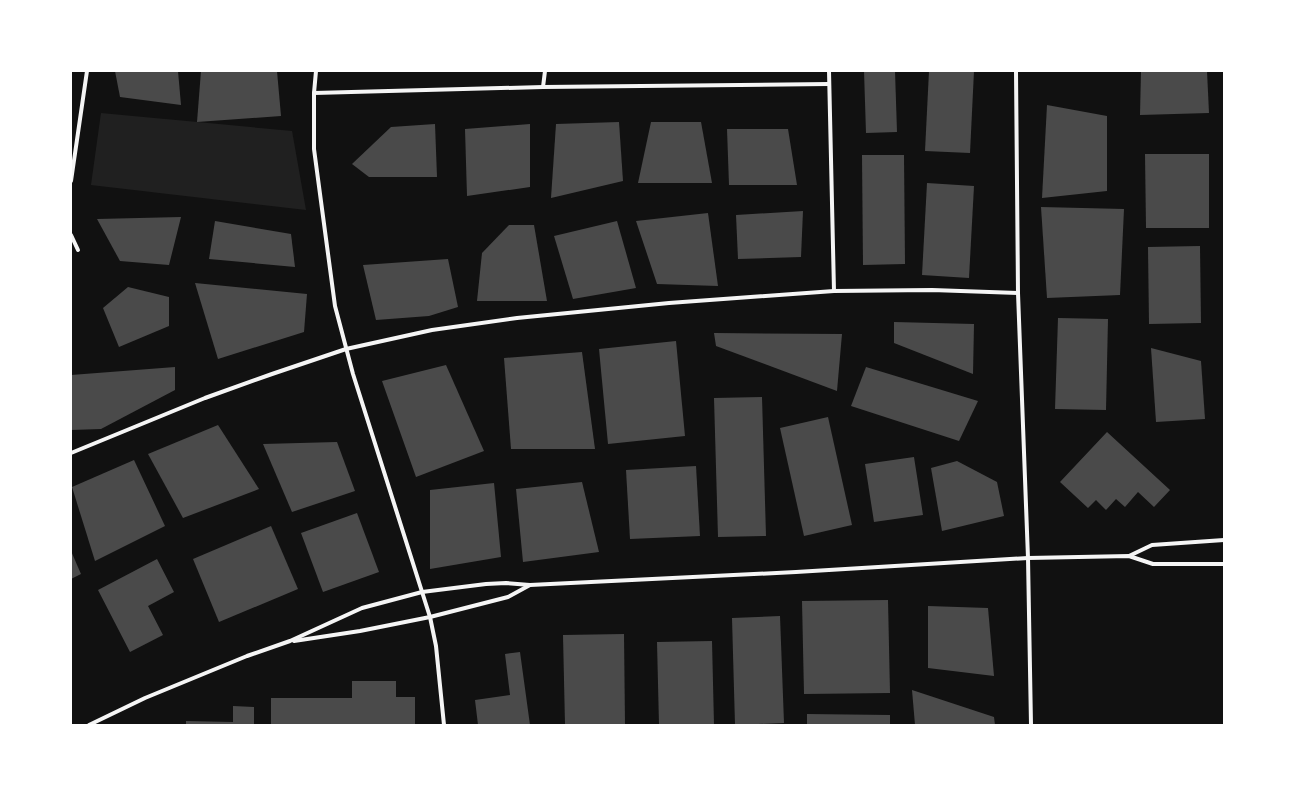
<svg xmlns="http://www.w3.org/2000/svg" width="1295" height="796" viewBox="0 0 1295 796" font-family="Bitter,serif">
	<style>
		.green { fill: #202020 }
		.building { fill: #4a4a4a }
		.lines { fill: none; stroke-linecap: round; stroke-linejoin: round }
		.minor { stroke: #f5f5f5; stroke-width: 4 }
	</style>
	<rect width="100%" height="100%" fill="#111"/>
	<path class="green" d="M101 113 292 131 306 210 91 185Z"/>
	<g class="building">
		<path d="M115 71H178L181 105 120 97Z"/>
		<path d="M201 71H277L281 116 197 122Z"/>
		<path d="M864 71H895L897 132 866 133Z"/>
		<path d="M929 71H974L970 153 925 151Z"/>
		<path d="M1141 71H1207L1209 113 1140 115Z"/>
		<path d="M1047 105 1107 116V191L1042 198Z"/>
		<path d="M619 122 623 181 551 198 556 124Z"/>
		<path d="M651 122H701L712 183H638Z"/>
		<path d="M435 124 437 177H369L352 164 391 127Z"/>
		<path d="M530 124V187L467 196 465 129Z"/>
		<path d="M727 129H788L797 185H729Z"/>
		<path d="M1145 154H1209V228H1146Z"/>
		<path d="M862 155H904L905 264 863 265Z"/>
		<path d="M927 183 974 186 969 278 922 275Z"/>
		<path d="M1041 207 1124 209 1120 295 1047 298Z"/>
		<path d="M803 211 801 257 738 259 736 215Z"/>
		<path d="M708 213 718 286 657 284 636 221Z"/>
		<path d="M181 217 169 265 120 261 97 219Z"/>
		<path d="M215 221 291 234 295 267 209 259Z"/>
		<path d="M617 221 636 288 573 299 554 236Z"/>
		<path d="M509 225H534L547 301H477L482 253Z"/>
		<path d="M1200 246 1201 323 1149 324 1148 247Z"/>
		<path d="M448 259 458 307 429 316 376 320 363 265Z"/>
		<path d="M195 283 307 294 304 332 218 359Z"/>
		<path d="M128 287 169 297V326L119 347 103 308Z"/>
		<path d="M1058 318 1108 319 1106 410 1055 409Z"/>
		<path d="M894 322 974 324 973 374 894 343Z"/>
		<path d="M714 333 842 334 837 391 716 346Z"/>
		<path d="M676 341 685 436 608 444 599 349Z"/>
		<path d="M1151 348 1201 361 1205 419 1156 422Z"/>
		<path d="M582 352 595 449H511L504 358Z"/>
		<path d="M446 365 484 451 416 477 382 381Z"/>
		<path d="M175 367V390L101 429 71 430V375Z"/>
		<path d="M866 367 978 401 959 441 851 406Z"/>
		<path d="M762 397 766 536 718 537 714 398Z"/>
		<path d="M828 417 852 525 804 536 780 428Z"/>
		<path d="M218 425 259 489 183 518 148 454Z"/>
		<path d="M1107 432 1170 490 1154 507 1138 492 1125 507 1116 499 1106 510 1096 500 1088 508 1060 482Z"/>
		<path d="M337 442 355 491 292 512 263 444Z"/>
		<path d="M914 457 923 515 874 522 865 464Z"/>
		<path d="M134 460 165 526 95 561 72 487Z"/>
		<path d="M957 461 997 482 1004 516 942 531 931 468Z"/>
		<path d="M696 466 700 536 630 539 626 470Z"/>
		<path d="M582 482 599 552 523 562 516 489Z"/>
		<path d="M494 483 501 557 430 569V490Z"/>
		<path d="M357 513 379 572 323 592 301 533Z"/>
		<path d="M271 526 298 589 219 622 193 559Z"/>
		<path d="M71 551 81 574 71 579Z"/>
		<path d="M157 559 174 592 148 606 163 635 130 652 98 590Z"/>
		<path d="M888 600 890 693 804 694 802 601Z"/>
		<path d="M928 606 988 608 994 676 928 668Z"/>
		<path d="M780 616 784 723 735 725 732 618Z"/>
		<path d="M624 634 625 725H565L563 635Z"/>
		<path d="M712 641 714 725H659L657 642Z"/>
		<path d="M520 652 530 725H478L475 700 510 695 505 654Z"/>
		<path d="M352 681H396V697H415V725H271V698H352Z"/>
		<path d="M912 690 994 717 995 725H915Z"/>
		<path d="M233 706 254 707V725H186V721L233 722Z"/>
		<path d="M807 714 890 715V725H807Z"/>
	</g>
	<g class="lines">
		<g class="minor">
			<path d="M316 71 314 93V149L335 306 353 374 430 617 436 646 444 725"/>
			<path d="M829 71 834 291"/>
			<path d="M1016 71 1018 293 1028 558 1031 725"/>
			<path d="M543 87 545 71"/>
			<path d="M314 93 543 87 829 84"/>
			<path d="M71 181 87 71"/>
			<path d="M71 235 78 250"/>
			<path d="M71 453 205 398 272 374 346 349 432 330 517 318 669 303 834 291 932 290 1018 293"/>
			<path d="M1129 556 1152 545 1224 540"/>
			<path d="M294 641 360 631 430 617 508 597 530 585"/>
			<path d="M89 725 145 698 247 656 290 641 362 608 422 592 486 584 506 583 530 585 796 572 1028 558 1129 556 1153 564H1224"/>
		</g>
	</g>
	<rect width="1295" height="796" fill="none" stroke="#ffffff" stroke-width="144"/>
</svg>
